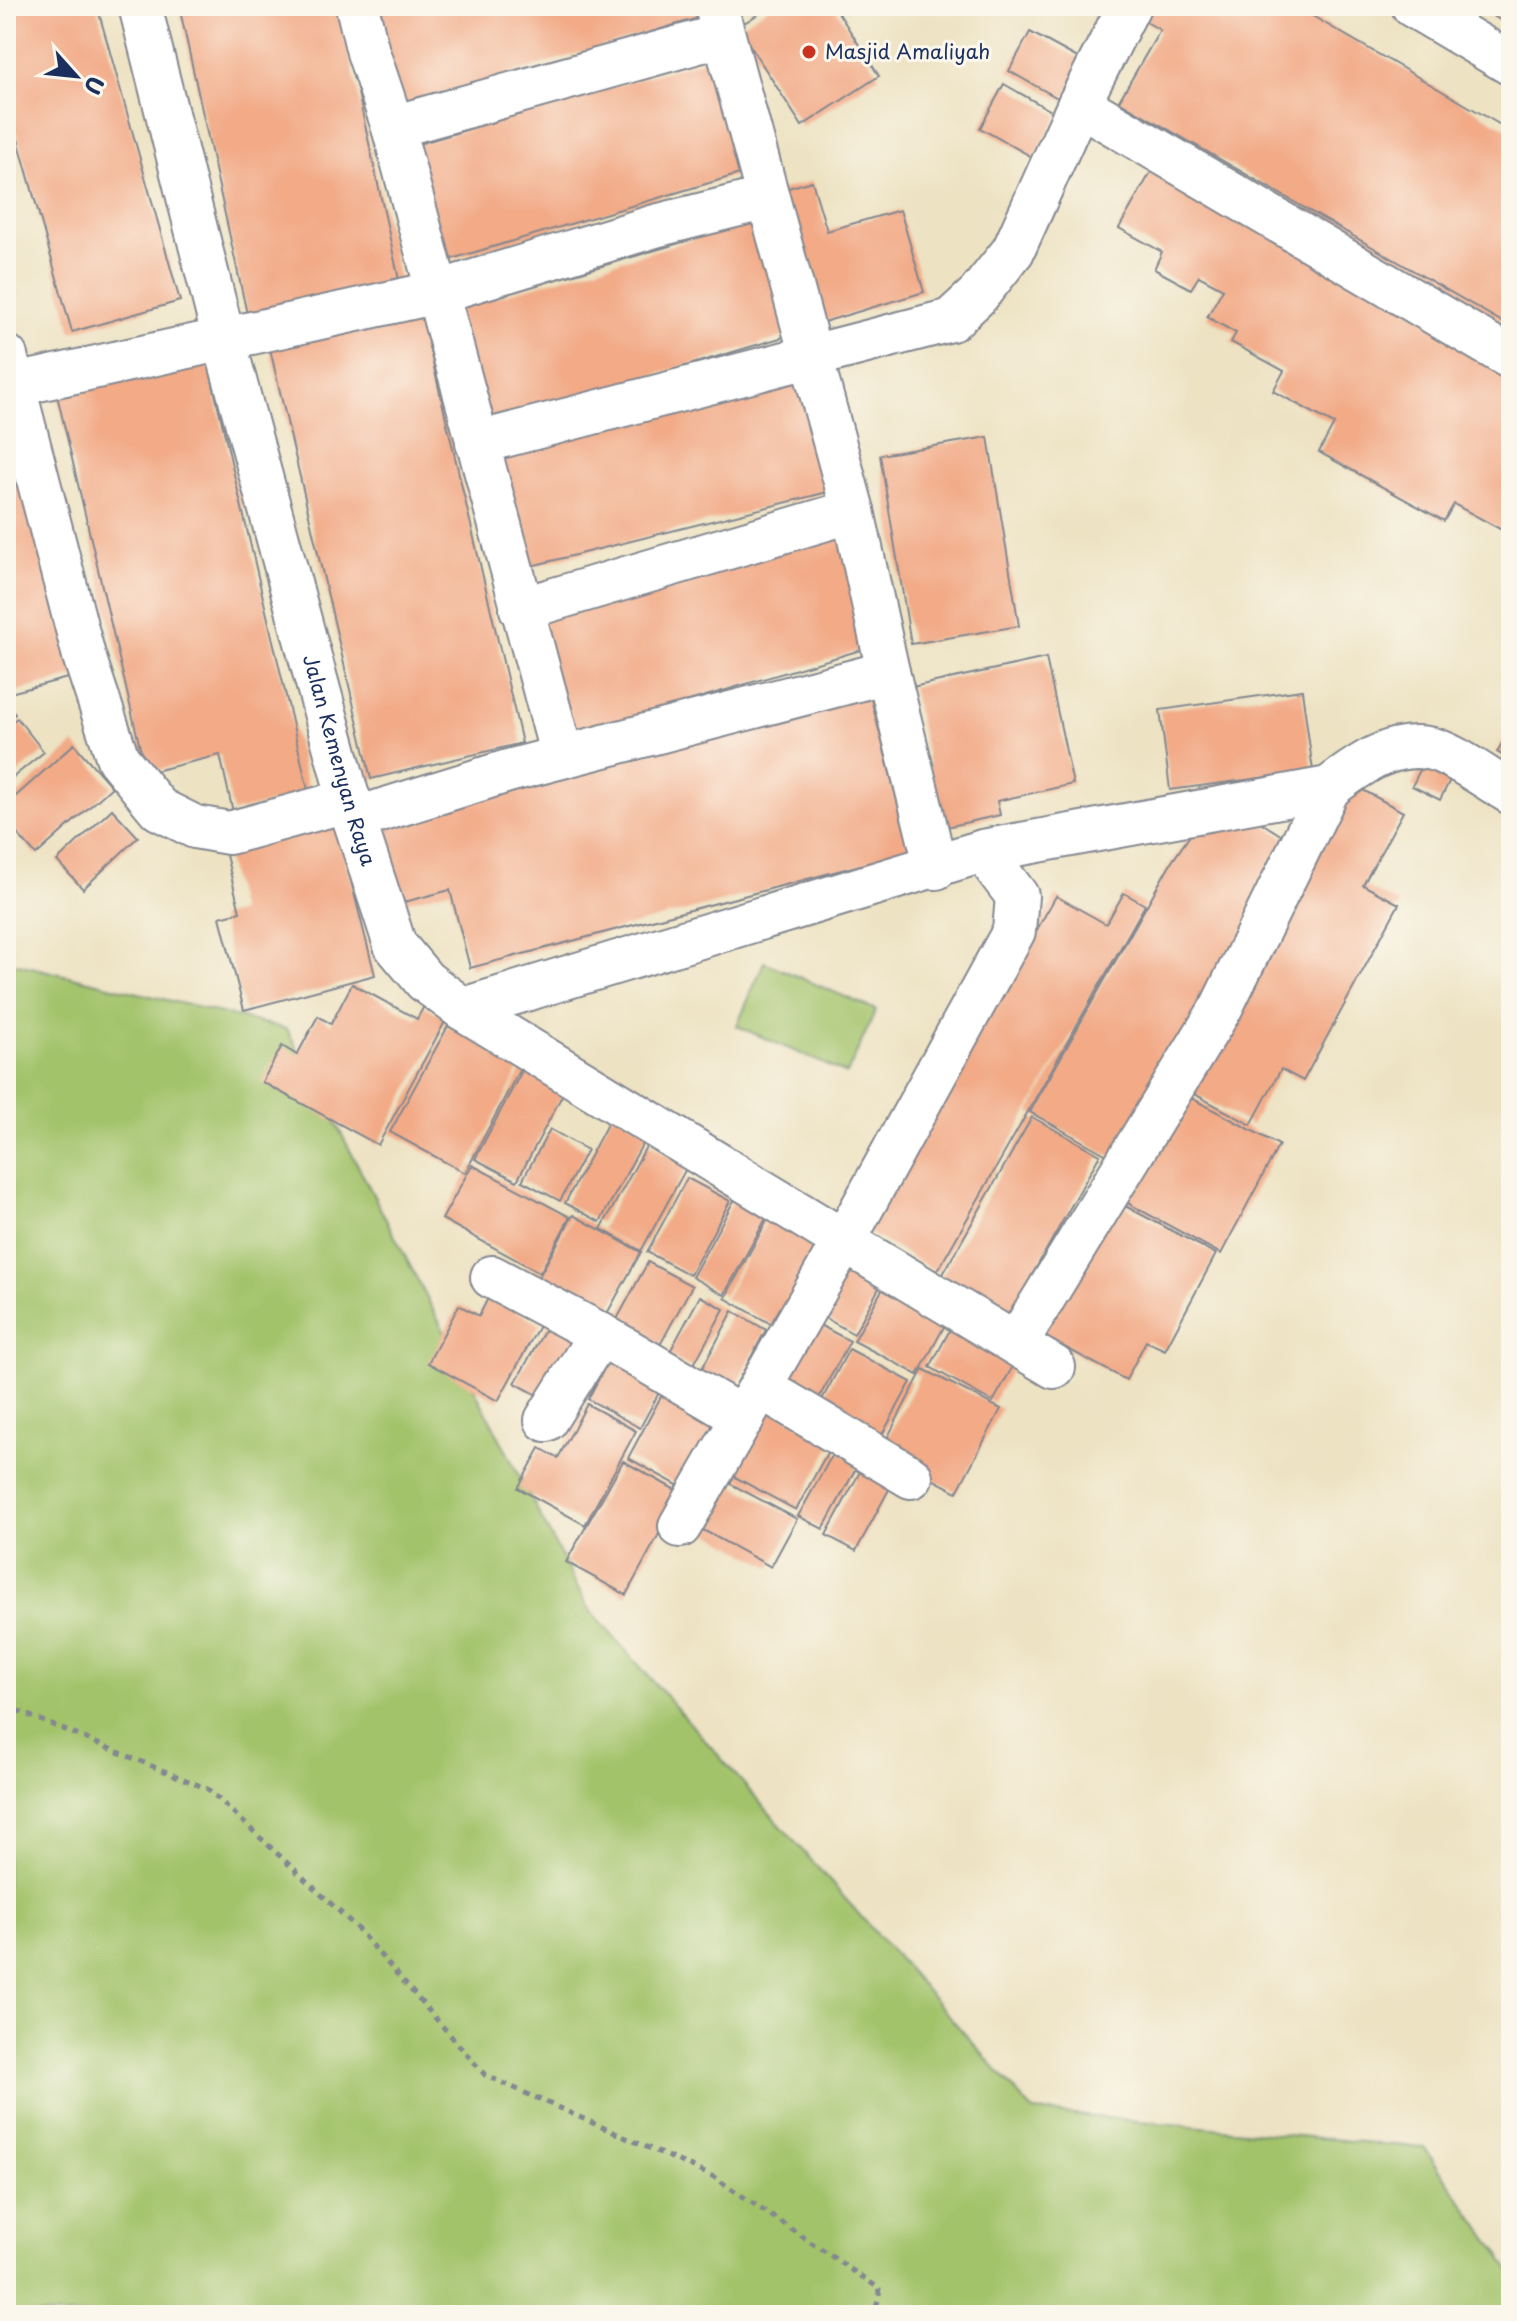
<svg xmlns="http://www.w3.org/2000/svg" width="1517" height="2321" viewBox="0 0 1517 2321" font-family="'Playpen Sans',sans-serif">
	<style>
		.green { fill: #a3c36b; stroke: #5f7964; stroke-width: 2 }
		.building { fill: #f2aa87 }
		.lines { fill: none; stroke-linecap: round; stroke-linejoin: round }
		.minor-casing { stroke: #848890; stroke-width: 46 }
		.path { stroke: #848890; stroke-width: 5; stroke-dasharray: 6 6; stroke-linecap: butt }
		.minor { stroke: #fff; stroke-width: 42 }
		.poi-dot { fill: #c8321e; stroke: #fbf7ec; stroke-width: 3 }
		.labels { text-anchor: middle; stroke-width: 6; stroke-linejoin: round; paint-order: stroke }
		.poi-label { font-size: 20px; fill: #1b2f5e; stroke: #fbf7ec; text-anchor: start }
		.street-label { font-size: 20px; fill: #1b2f5e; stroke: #fbf7ec }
	</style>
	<rect width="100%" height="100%" fill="#fbf7ec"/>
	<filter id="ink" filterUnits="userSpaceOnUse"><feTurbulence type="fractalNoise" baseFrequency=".0125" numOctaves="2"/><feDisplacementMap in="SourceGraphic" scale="16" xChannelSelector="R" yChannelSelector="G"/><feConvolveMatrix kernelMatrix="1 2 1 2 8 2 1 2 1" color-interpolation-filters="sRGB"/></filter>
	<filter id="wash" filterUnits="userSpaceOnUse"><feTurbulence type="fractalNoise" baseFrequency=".006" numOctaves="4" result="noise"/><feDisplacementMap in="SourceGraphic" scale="32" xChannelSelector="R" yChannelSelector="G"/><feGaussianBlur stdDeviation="1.8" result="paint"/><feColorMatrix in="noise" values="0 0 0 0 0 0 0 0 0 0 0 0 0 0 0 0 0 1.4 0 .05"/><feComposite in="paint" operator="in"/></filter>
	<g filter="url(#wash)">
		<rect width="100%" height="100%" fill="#ede2c2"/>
		<g class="green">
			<path d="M6 961 287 1029 588 1608 1033 2111 1424 2148 1511 2271V2315H6Z"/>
			<path d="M764 962 876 1010 847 1074 737 1026Z"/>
		</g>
		<g id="blocks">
			<g class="building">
				<path d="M6 6H97L180 301 72 332 6 97Z"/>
				<path d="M179 6H339L401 289 249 323Z"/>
				<path d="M372 6H702L705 16 401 106Z"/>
				<path d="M771 6H834L879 76 802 126 738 27Z"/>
				<path d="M1135 6H1295L1511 131V327L1119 101 1160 30 1131 13Z"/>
				<path d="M1475 6H1511V26Z"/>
				<path d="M1030 32 1085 62 1063 101 1009 71Z"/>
				<path d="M710 58 743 173 438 263 405 148Z"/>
				<path d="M1004 84 1058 115 1034 158 980 128Z"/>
				<path d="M1153 168 1511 365V535L1454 504 1444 521 1319 452 1334 424 1273 391 1284 371 1231 342 1236 333 1207 317 1223 289 1199 276 1191 289 1154 269 1162 252 1119 228Z"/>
				<path d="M812 181 827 231 900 210 924 292 817 324 778 191Z"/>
				<path d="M754 221 787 336 483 426 450 311Z"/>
				<path d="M420 308 522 743 371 779 269 345Z"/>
				<path d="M207 359 309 794 233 812 220 755 146 773 57 395Z"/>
				<path d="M803 375 832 491 523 568 496 451Z"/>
				<path d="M6 402 87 673 10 693 6 677Z"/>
				<path d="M988 437 1019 626 911 644 880 455Z"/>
				<path d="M838 531 871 647 567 737 533 621Z"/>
				<path d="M1046 658 1073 784 997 801 1000 815 942 828 912 687Z"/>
				<path d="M1302 690 1313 771 1170 790 1160 710Z"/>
				<path d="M870 695 910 852 470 968 450 890 393 905 372 826Z"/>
				<path d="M6 703 15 714 6 721Z"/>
				<path d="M17 718 44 752 6 783V726Z"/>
				<path d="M1511 727V760L1497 752Z"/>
				<path d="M74 744 112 787 36 855 6 821V805Z"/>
				<path d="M1428 754 1456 768 1440 800 1412 786Z"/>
				<path d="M1352 784 1403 812 1363 885 1399 904 1303 1081 1281 1069 1251 1125 1187 1090Z"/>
				<path d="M112 809 138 837 83 889 57 861Z"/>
				<path d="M335 819 375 975 244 1010 220 917 240 912 224 847Z"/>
				<path d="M1257 820 1293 843 1114 1159 1030 1112 1169 866 1195 828Z"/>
				<path d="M1124 893 1145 905 937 1272 866 1231 1056 896 1106 924Z"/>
				<path d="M352 984 417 1019 424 1006 447 1018 378 1145 262 1082 282 1046 297 1055 318 1016 331 1024Z"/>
				<path d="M448 1026 522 1065 465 1173 390 1132Z"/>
				<path d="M524 1067 566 1088 517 1181 475 1159Z"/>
				<path d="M1180 1092 1279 1145 1221 1254 1122 1200Z"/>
				<path d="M613 1113 649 1132 600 1222 565 1203Z"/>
				<path d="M1032 1117 1100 1155 1006 1321 938 1283Z"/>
				<path d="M550 1129 587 1150 560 1201 522 1181Z"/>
				<path d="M648 1143 688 1165 641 1251 601 1229Z"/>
				<path d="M472 1165 570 1217 540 1273 442 1219Z"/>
				<path d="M687 1178 730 1201 690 1275 647 1252Z"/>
				<path d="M737 1195 769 1213 724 1295 692 1277Z"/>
				<path d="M1110 1198 1216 1254 1165 1350 1146 1341 1126 1380 1038 1333Z"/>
				<path d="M573 1215 641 1252 604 1319 536 1282Z"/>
				<path d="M769 1217 825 1247 780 1329 725 1298Z"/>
				<path d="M849 1259 884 1279 854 1334 818 1314Z"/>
				<path d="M648 1262 692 1286 660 1345 616 1321Z"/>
				<path d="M889 1277 952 1312 918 1375 854 1341Z"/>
				<path d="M489 1296 540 1324 498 1401 428 1363 459 1305 479 1316Z"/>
				<path d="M700 1296 724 1309 692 1368 668 1355Z"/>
				<path d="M733 1311 766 1330 732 1392 699 1374Z"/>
				<path d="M551 1319 585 1337 550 1402 515 1383Z"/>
				<path d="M810 1320 850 1341 815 1405 776 1383Z"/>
				<path d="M953 1324 1017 1359 993 1402 930 1367Z"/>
				<path d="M849 1349 911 1382 878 1442 817 1409Z"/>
				<path d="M610 1358 662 1387 640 1428 588 1399Z"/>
				<path d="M923 1369 1001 1409 957 1492 880 1452Z"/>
				<path d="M665 1389 726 1422 688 1491 628 1458Z"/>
				<path d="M587 1404 636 1431 585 1525 518 1488 540 1448 558 1458Z"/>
				<path d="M770 1408 833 1442 796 1510 733 1476Z"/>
				<path d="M835 1450 859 1463 823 1529 798 1516Z"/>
				<path d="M623 1461 681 1493 626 1595 566 1562Z"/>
				<path d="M863 1466 893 1482 856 1551 826 1535Z"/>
				<path d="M729 1483 797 1519 771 1567 703 1530Z"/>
			</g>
		</g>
	</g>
	<g filter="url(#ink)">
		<use href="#blocks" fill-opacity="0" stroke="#848890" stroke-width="2"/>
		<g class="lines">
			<defs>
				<g id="minor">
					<path id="s1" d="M140 6 224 340 354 819 395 945 425 981 463 1009 983 851 1329 788C1359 765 1395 738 1436 750 1458 757 1490 781 1511 793"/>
					<path d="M357 6 368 52 393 127 562 756"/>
					<path d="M716 6 853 511 888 672 936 868"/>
					<path d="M1413 6 1511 64"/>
					<path d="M1079 104 1511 358"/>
					<path d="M393 127 723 35"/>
					<path d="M6 356 84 656 118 759 159 809 195 827 229 833 350 800"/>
					<path d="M6 387 438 292 655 226 767 198"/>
					<path d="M477 443 951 320 978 295 1013 251 1079 104 1129 6"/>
					<path d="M521 609 853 511"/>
					<path d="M354 819 508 771 888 672"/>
					<path d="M463 1009 844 1241 1014 931 1017 896 983 851"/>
					<path d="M492 1277 600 1334 743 1418"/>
					<path d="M1017 1342 1221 1008 1329 788"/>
					<path d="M762 1388 911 1477"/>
					<path d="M546 1420 600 1334"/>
					<path d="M680 1526 844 1241 1054 1367"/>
				</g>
			</defs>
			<use href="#minor" class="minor-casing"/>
			<path class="path" d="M6 1706 208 1789 355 1926 485 2075 714 2177 880 2289 875 2315"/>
			<use href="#minor" class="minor"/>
		</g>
	</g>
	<circle class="poi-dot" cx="809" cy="52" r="8"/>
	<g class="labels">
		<g class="poi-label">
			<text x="825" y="59">Masjid Amaliyah</text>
		</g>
		<g class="street-label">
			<text dy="7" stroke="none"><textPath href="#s1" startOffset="780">Jalan Kemenyan Raya</textPath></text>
		</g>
	</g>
	<rect width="1517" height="2321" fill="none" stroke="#fbf7ec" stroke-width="32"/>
	<g transform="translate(76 76) rotate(117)" stroke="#fbf7ec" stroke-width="6" paint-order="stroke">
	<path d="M0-6L14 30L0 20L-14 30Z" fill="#1b2f5e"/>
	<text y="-12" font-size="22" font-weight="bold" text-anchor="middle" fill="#1b2f5e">U</text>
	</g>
</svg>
